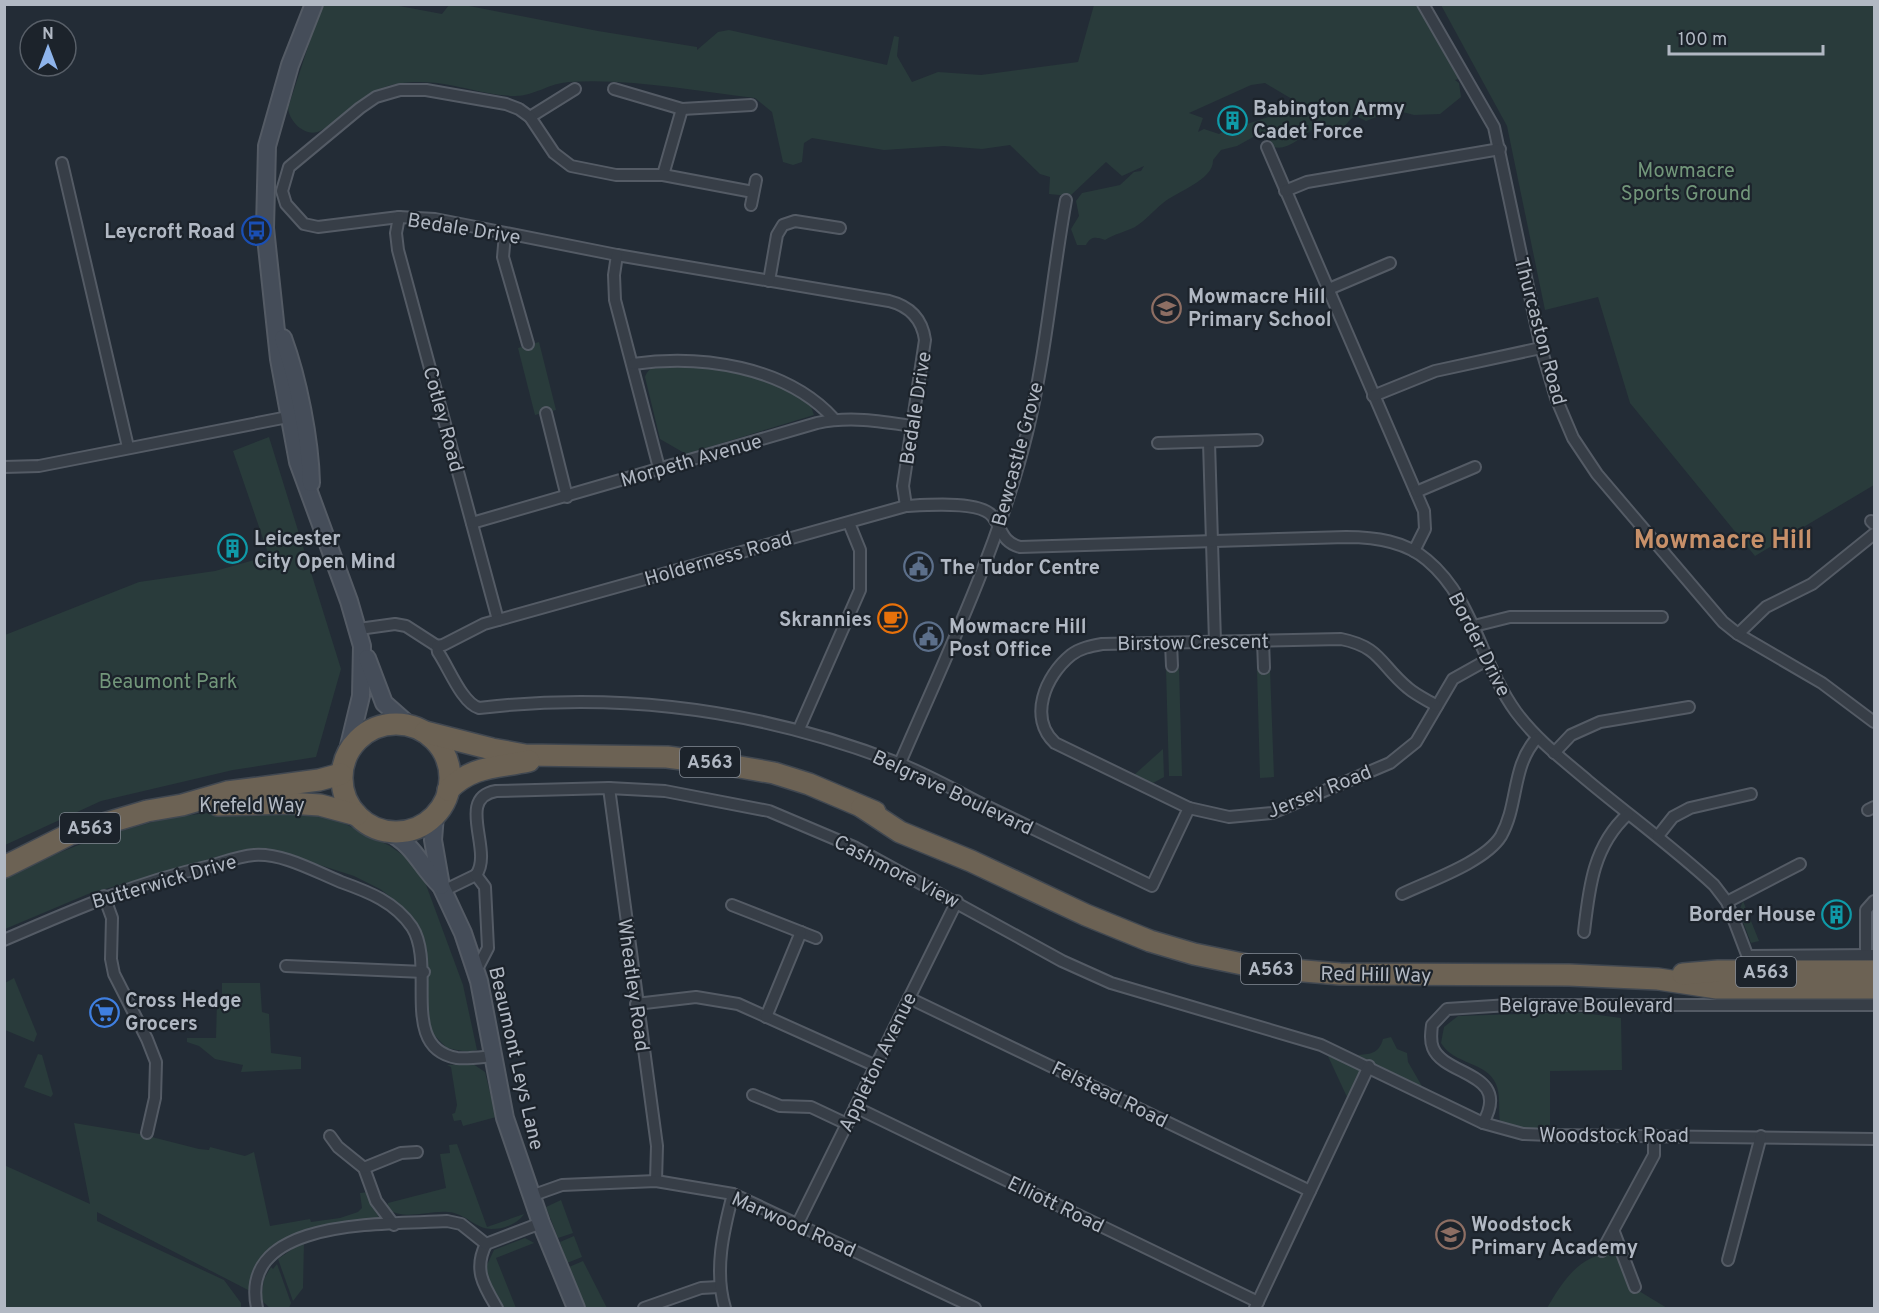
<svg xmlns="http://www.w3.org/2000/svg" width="1879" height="1313" viewBox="0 0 1879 1313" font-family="Overpass,sans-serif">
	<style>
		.green { fill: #293b3b; fill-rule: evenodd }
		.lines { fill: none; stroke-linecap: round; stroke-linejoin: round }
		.street-casing { stroke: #545b65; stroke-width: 14 }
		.secondary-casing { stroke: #545b65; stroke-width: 20 }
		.highway-casing { stroke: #414851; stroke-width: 24 }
		.street { stroke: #373e47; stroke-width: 10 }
		.secondary { stroke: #454d59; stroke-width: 16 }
		.highway { stroke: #6c6254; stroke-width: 21 }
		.labels { text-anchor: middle; stroke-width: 4.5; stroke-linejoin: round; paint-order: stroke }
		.shield { fill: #1c232b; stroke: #848b95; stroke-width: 1.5 }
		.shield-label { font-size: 18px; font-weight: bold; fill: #b1b8c3 }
		.poi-label { font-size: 20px; font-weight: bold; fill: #b1b8c3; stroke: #1c232b; text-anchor: start }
		.park-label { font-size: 20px; fill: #72967a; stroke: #1c232b }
		.street-label { font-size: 20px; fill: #b1b8c3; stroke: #1c232b }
		.district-label { font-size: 26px; font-weight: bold; fill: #c79069; stroke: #1c232b }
	</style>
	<rect width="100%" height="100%" fill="#232c36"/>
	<g class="green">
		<path d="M322 4 394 5 442 14 449 5H464L598 31 697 47V50L718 32 729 30 887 65 894 36 899 37 897 56 912 82 938 72 981 75 1078 62 1094 5H1416L1461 78 1455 80 1459 83 1461 97 1440 114 1414 115 1395 110 1366 121 1356 116C1346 120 1345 132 1332 134 1325 135 1319 130 1312 130 1300 137 1288 151 1273 147L1269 139 1256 131 1255 136 1237 146 1221 150 1213 160C1214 180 1176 192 1163 203 1153 211 1146 220 1135 227 1125 232 1114 234 1105 240 1096 237 1091 236 1086 245H1077L1071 229 1079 216 1076 201 1082 193 1120 185 1134 172 1141 171 1144 166 1122 176 1106 162 1070 196 1049 194 1050 177 1040 174 1010 145 982 149 944 146 884 150 812 138 804 143 802 162 793 165 783 162 772 112 755 98C694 91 630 78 569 82 549 83 533 97 513 96 471 94 442 76 396 84 360 91 349 116 320 131 305 138 289 121 288 108ZM1265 83 1297 102 1313 106 1295 115H1274L1244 125H1235L1219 134 1204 129 1198 132 1203 118 1189 113 1251 85Z"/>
		<path d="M1441 5H1874V485L1755 556 1630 403 1598 297 1545 310 1507 126Z"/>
		<path d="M539 342 556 410 535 415 518 348Z"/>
		<path d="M693 363C734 372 776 379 810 404L814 415 686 454 660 439 645 377C651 359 678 364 693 363Z"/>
		<path d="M269 437 341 669 316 757 233 770 101 801 5 845V635L139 582 215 571 269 556 233 451Z"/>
		<path d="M1166 668H1179L1182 776H1169Z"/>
		<path d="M1257 669H1270L1274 777 1260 778Z"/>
		<path d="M1163 749 1164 777 1153 783 1134 775Z"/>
		<path d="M223 811 323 813 390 846 407 858 425 882 463 985 477 1050 467 1052 447 1048 430 1031 426 1015 427 953 415 922 400 904 380 889 354 876 267 848 223 855 88 894 5 929V875L93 839 167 818Z"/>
		<path d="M1743 901 1759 941 1751 943 1739 911Z"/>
		<path d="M14 978 37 1034 34 1042 5 1030V983Z"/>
		<path d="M222 983H260L262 1012 269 1014 271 1053 301 1057V1069L241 1072 243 1065 215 1059 199 1046 187 1042V1038H216L217 1001H222Z"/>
		<path d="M1576 1012 1621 1018 1622 1070 1550 1071V1126L1523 1134 1500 1122C1498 1110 1501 1096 1496 1084 1486 1061 1454 1065 1441 1043L1444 1027 1458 1016Z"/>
		<path d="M1391 1037 1397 1049 1407 1053 1408 1062 1423 1088 1358 1055C1372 1054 1379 1053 1383 1039Z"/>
		<path d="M38 1054 42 1055 53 1094 51 1097 24 1087Z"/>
		<path d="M1327 1054 1362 1069 1347 1097Z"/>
		<path d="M473 1064 485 1072 496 1117 463 1126 461 1120 454 1121 452 1114 455 1113 457 1105 451 1067 447 1065Z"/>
		<path d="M74 1123 140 1134 199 1149 209 1150 210 1147 245 1156 254 1152 270 1226 310 1219 311 1222 340 1218 358 1212 362 1208 360 1193 369 1192 372 1206 380 1219C332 1222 254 1229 250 1291L97 1212V1221L224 1280 241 1303V1308H5L4 1165 90 1204Z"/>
		<path d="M457 1144 487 1227 524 1214C518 1224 503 1229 491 1229 476 1229 465 1213 448 1212 430 1210 404 1221 388 1209V1203L446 1188 440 1154 450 1153 449 1145Z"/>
		<path d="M561 1200 573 1233 558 1238 546 1207Z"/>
		<path d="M574 1236 582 1257 567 1263 560 1242Z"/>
		<path d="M525 1238 538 1245 534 1243 496 1258 516 1308H504L489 1283 485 1269 494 1250Z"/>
		<path d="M304 1241 303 1288 293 1301 278 1259Z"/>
		<path d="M1616 1252 1634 1288 1667 1308H1547C1564 1279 1580 1254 1616 1252Z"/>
		<path d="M583 1261 607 1308H586L569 1267Z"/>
		<path d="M277 1264 291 1303 289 1308H270L261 1300 264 1279 271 1267 273 1269Z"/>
	</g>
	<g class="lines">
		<defs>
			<g id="street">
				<path d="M1423 4 1494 127 1541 348 1556 398 1573 438 1597 474 1723 622 1738 634 1822 683 1874 722"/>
				<path d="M614 89 682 109 751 105"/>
				<path d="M530 117 575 89"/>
				<path d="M1267 147 1424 511 1425 529 1414 551"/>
				<path d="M62 163 128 447"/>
				<path d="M663 175 682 109"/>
				<path d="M1285 191 1307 182 1500 149"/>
				<path d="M753 192 663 175H616L571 166 554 153 530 117 519 109 506 104 426 90H400L376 97 360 108 289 167 282 191 286 204 304 224 318 227 399 217 435 219 617 255 889 301C909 306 922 318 925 340L903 486 906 506"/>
				<path d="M751 205 756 180"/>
				<path d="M399 217 396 233 398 250 498 620"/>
				<path d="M505 234 503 257 528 344"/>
				<path d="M617 255 614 275 615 300 659 468"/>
				<path d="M769 281 777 235 783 225 795 221 840 228"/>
				<path d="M1329 289 1390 263"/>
				<path d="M633 364C700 354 786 366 834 419"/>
				<path d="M1373 396 1435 371 1541 348"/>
				<path d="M546 413 567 497"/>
				<path d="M1209 442 1215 642"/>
				<path d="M1158 443 1257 440"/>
				<path d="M4 467 39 466 293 416"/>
				<path d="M1416 492 1475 467"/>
				<path d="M1871 521 1874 524"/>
				<path d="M472 523 817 423C849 416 880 421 912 426"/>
				<path d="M1474 626 1510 617H1662"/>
				<path d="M359 629 395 624 406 626 437 646 438 652C449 668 462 703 479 708 622 691 764 711 898 763 926 774 953 789 980 803 1037 831 1095 858 1152 886L1189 808 1229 817 1272 813 1390 763 1416 742 1453 679 1487 660"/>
				<path d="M1738 634 1766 607 1812 584 1874 534"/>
				<path d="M1263 641 1264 668"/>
				<path d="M1171 643 1172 666"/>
				<path d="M437 646 443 645 484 624 906 506C925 505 982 500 993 517 1003 531 1002 542 1020 547L1346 537C1375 537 1405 541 1427 560 1474 599 1481 664 1516 712 1536 739 1562 759 1588 781 1630 816 1674 848 1714 885L1727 902 1754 973"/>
				<path d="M799 729 860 590V550L849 523"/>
				<path d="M1554 753 1571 735 1600 722 1689 707"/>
				<path d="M900 763C947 654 998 549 1027 433 1046 356 1052 277 1066 200"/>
				<path d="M609 788 657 1146 656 1181"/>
				<path d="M1189 808 1055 743C1028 718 1045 676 1071 655 1080 648 1091 646 1102 644L1341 639C1381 647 1380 665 1408 688 1416 695 1427 700 1437 706"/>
				<path d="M1868 810 1874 807"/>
				<path d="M1658 836 1673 817 1690 808 1751 794"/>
				<path d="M443 891 476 875"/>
				<path d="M1402 894C1429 881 1485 862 1501 836 1519 804 1511 767 1537 738"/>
				<path d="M104 896 112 918 111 959 114 974 147 1039 156 1062 155 1098 147 1133"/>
				<path d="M1727 902 1800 864"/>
				<path d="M732 905 816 938"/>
				<path d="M1584 932C1589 888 1593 846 1628 814"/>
				<path d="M4 940C73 910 137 882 210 866 224 862 240 856 254 855 283 853 314 871 341 882 369 892 395 902 412 927 437 966 398 1048 457 1058 468 1059 482 1057 493 1056"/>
				<path d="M1866 955V910L1874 901"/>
				<path d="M1749 956 1874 955"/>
				<path d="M286 966 424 972"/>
				<path d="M476 971 488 948 485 887 476 875C494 851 455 798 496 791L609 788 665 791 769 811 854 847 1062 961 1111 983 1321 1045 1483 1123 1523 1134 1550 1135 1874 1139"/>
				<path d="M909 998 1310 1191"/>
				<path d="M636 1004 696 997 738 1004 876 1066"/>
				<path d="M766 1017 801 932"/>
				<path d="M753 1095 780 1106 811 1107 847 1124"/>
				<path d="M855 1107 1258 1302"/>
				<path d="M1483 1123C1512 1072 1445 1077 1433 1048 1430 1041 1431 1033 1432 1025L1447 1009 1509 1005H1874"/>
				<path d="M330 1136 338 1147 364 1168 376 1201 394 1225"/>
				<path d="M364 1168 401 1153 417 1152"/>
				<path d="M531 1196 562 1185 656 1181 733 1194 975 1308"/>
				<path d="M798 1223 957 901"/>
				<path d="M1614 1232 1635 1287"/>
				<path d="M486 1244C473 1270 484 1286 497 1308"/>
				<path d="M1602 1251 1654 1155V1135"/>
				<path d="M1728 1260 1761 1136"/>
				<path d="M257 1308C237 1215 393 1225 447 1221L461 1224 486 1244 541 1223"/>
				<path d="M644 1308 701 1288 719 1287"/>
				<path d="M725 1308C714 1271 723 1232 733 1194"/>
				<path d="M1255 1308 1369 1066"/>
			</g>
			<g id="secondary">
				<path d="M314 4 290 65 267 146 265 228 279 359 298 462 349 601 362 646 361 696 347 754"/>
				<path d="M283 338C298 379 310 439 311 483"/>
				<path d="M367 658 384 703 410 726"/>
				<path d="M435 815 433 840 441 886 463 933 479 981 505 1118 541 1223 576 1308"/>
				<path d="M387 831C416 846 419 865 441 886"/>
			</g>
			<g id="highway">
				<circle cx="396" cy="778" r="54"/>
				<path d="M425 732 492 749 525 755 667 757 728 765 774 773 809 784 875 812"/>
				<path d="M448 790C473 765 497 768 529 761"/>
				<path d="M218 805 288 803 320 805 357 815"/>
				<path d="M862 807 900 832 971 861 1086 915 1150 941 1194 954 1257 967 1340 974 1569 975 1658 979 1717 988H1874"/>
				<path d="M4 867 70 834 147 811 182 805 227 792 319 780 341 774"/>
				<path d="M1683 974 1718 971H1874"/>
			</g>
		</defs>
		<use href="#street" class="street-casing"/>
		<use href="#secondary" class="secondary-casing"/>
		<use href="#highway" class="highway-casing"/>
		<use href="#street" class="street"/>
		<use href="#secondary" class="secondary"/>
		<use href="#highway" class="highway"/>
	</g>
	<defs>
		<symbol id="building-ring" viewBox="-11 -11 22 22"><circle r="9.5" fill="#1c232b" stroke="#0f9aa8" stroke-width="1.5"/><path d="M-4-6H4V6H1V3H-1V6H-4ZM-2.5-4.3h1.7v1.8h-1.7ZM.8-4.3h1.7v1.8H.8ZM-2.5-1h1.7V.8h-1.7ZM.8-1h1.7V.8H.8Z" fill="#0f9aa8"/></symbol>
		<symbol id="bus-ring" viewBox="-11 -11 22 22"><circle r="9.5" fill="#1c232b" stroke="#1a4fb4" stroke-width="1.5"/><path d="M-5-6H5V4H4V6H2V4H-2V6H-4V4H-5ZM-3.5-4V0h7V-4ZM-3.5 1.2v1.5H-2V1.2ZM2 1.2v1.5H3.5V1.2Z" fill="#1a4fb4"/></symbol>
		<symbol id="school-ring" viewBox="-11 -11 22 22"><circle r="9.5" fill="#1c232b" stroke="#8d6e63" stroke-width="1.5"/><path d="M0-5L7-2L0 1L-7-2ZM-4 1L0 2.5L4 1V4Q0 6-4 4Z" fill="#8d6e63"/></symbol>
		<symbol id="civic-ring" viewBox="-11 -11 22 22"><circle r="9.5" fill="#1c232b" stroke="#5c6f8a" stroke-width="1.5"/><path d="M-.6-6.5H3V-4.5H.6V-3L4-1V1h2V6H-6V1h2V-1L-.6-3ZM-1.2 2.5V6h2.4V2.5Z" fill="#5c6f8a"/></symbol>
		<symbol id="cafe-ring" viewBox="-11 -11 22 22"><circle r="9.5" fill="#1c232b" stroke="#e8710a" stroke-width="1.5"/><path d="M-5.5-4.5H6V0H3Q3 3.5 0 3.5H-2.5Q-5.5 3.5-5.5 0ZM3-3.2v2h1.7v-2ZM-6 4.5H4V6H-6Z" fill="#e8710a"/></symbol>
		<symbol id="supermarket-ring" viewBox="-11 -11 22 22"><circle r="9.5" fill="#1c232b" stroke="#3f7fe0" stroke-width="1.5"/><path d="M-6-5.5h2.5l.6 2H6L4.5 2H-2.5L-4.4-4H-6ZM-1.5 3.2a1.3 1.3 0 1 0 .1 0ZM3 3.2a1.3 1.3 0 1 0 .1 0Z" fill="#3f7fe0"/></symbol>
	</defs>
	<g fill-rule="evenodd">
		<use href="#building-ring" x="1216" y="104" width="33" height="33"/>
		<use href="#bus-ring" x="240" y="214" width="33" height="33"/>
		<use href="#school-ring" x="1150" y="292" width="33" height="33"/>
		<use href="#building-ring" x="216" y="532" width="33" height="33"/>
		<use href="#civic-ring" x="902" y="550" width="33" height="33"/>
		<use href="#cafe-ring" x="876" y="602" width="33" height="33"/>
		<use href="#civic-ring" x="912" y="620" width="33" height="33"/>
		<use href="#building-ring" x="1820" y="898" width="33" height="33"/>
		<use href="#supermarket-ring" x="88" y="996" width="33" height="33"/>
		<use href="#school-ring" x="1434" y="1218" width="33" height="33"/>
	</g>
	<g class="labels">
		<g class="shield">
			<rect x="680" y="747" width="60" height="30" rx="4.5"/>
			<rect x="60" y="813" width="60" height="30" rx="4.5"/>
			<rect x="1241" y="954" width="60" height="30" rx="4.5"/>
			<rect x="1736" y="957" width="60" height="30" rx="4.5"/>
		</g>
		<g class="shield-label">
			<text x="710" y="768">A563</text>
			<text x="90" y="834">A563</text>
			<text x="1271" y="975">A563</text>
			<text x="1766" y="978">A563</text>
		</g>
		<g class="poi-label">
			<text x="1253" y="115">Babington Army<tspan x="1253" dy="23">Cadet Force</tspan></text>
			<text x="235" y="238" text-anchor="end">Leycroft Road</text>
			<text x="1188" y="303">Mowmacre Hill<tspan x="1188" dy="23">Primary School</tspan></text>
			<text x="254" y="545">Leicester<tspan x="254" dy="23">City Open Mind</tspan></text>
			<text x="940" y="574">The Tudor Centre</text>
			<text x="872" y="626" text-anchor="end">Skrannies</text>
			<text x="949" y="633">Mowmacre Hill<tspan x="949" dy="23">Post Office</tspan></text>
			<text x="1816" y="921" text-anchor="end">Border House</text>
			<text x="125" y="1007">Cross Hedge<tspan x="125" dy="23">Grocers</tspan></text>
			<text x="1471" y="1231">Woodstock<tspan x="1471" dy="23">Primary Academy</tspan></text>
		</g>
		<g class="park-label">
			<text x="1686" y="177">Mowmacre<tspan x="1686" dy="23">Sports Ground</tspan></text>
			<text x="168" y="688">Beaumont Park</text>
		</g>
		<g class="street-label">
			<text transform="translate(464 228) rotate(9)" y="7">Bedale Drive</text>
			<text transform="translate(1541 331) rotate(75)" y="7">Thurcaston Road</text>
			<text transform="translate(915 408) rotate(-81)" y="7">Bedale Drive</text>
			<text transform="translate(444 419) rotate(75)" y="7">Cotley Road</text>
			<text transform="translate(1017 454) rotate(-75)" y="7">Bewcastle Grove</text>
			<text transform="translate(691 460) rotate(-16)" y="7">Morpeth Avenue</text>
			<text transform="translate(718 558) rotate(-16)" y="7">Holderness Road</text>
			<text transform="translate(1193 642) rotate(-1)" y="7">Birstow Crescent</text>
			<text transform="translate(1480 644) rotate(63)" y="7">Border Drive</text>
			<text transform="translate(1319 791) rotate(-22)" y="7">Jersey Road</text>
			<text transform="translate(953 792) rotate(25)" y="7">Belgrave Boulevard</text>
			<text x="252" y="812">Krefeld Way</text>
			<text transform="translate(897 871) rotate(27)" y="7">Cashmore View</text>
			<text transform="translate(164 881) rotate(-16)" y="7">Butterwick Drive</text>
			<text transform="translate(1376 974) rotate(1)" y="7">Red Hill Way</text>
			<text transform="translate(634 985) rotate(82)" y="7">Wheatley Road</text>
			<text x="1586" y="1012">Belgrave Boulevard</text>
			<text transform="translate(517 1058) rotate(77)" y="7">Beaumont Leys Lane</text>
			<text transform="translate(877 1062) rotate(-64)" y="7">Appleton Avenue</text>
			<text transform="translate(1110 1094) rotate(26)" y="7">Felstead Road</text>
			<text x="1614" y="1142">Woodstock Road</text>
			<text transform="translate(1056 1204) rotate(26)" y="7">Elliott Road</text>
			<text transform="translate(794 1224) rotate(24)" y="7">Marwood Road</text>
		</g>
		<g class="district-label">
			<text x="1723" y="548">Mowmacre Hill</text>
		</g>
	</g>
	<rect width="1879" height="1313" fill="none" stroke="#b1b8c3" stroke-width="12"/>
	<g transform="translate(48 48)"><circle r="28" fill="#1c232b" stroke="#585f68" stroke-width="1.5"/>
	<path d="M0-4.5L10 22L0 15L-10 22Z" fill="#8eb4eb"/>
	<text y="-9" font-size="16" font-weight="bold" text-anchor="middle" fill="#b1b8c3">N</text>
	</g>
	<path d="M1669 45v9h154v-9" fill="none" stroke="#b1b8c3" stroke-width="3"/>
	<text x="1678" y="45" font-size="18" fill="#b1b8c3" stroke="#1c232b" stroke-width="4.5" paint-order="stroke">100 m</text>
</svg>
